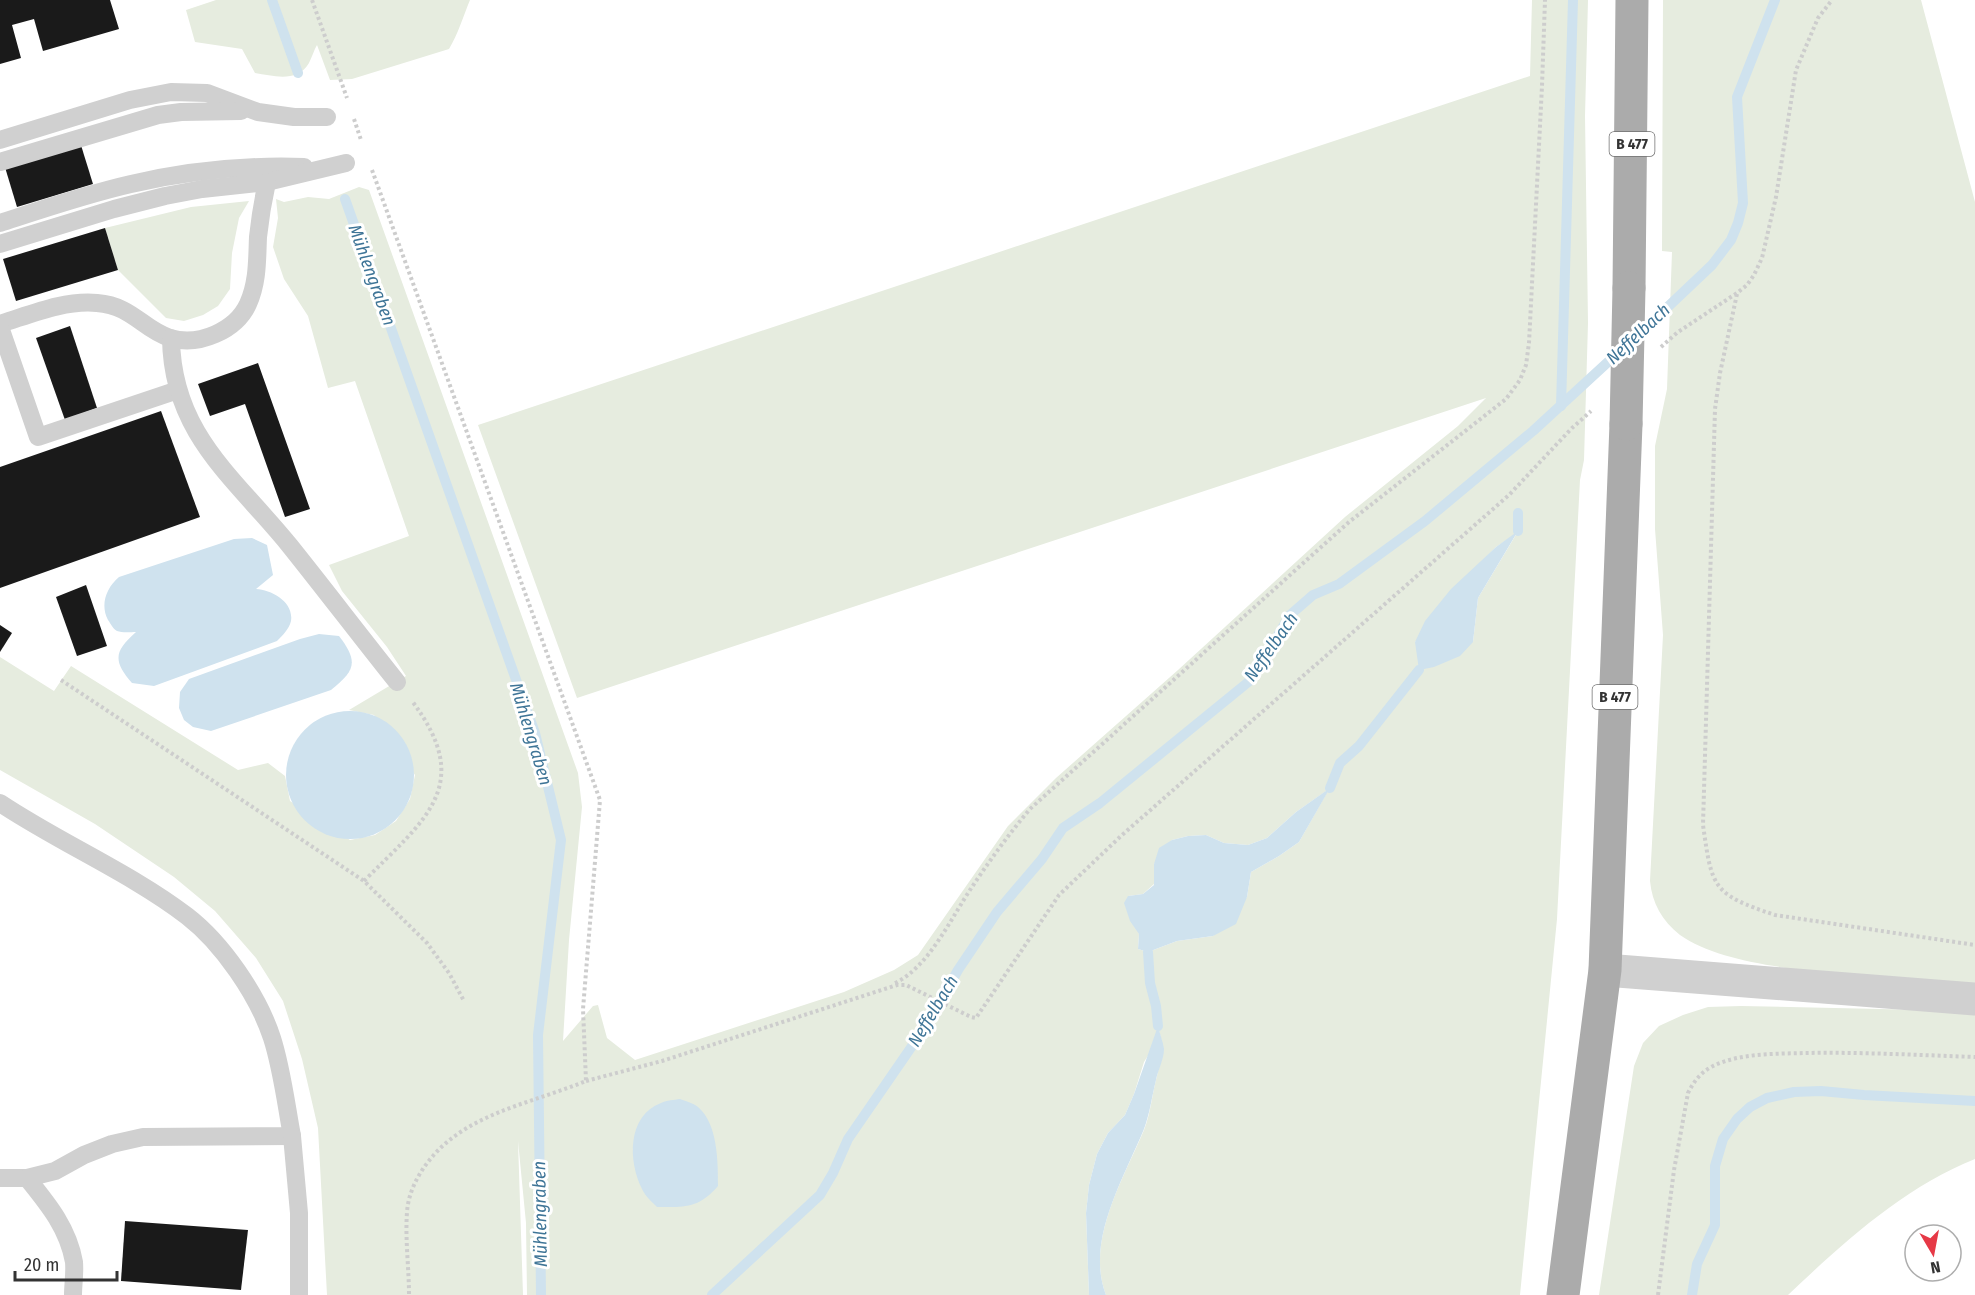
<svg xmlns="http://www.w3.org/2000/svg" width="1975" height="1295" viewBox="0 0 1975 1295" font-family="'Fira Sans Condensed',sans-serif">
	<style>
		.green { fill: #e6ecdf; fill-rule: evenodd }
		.water { fill: #cfe2ee }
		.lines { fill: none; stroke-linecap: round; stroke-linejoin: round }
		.stream { stroke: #cfe2ee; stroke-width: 10 }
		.building { fill: #1a1a1a }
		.path { stroke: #cdcdcd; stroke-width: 4; stroke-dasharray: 3 3; stroke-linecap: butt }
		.service { stroke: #d0d0d0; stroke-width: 18 }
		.tertiary { stroke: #d0d0d0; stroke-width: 33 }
		.primary { stroke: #ababab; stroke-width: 33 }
		.primary-bridge { stroke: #ababab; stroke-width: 33 }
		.labels { text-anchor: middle; stroke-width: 6; stroke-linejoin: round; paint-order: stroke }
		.shield { fill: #fff; stroke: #707070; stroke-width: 1.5 }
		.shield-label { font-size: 15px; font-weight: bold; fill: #333 }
		.water-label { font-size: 18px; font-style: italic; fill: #3f7597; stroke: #fff }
	</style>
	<rect width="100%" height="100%" fill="#fff"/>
	<g class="green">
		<path d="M216 0H470C463 17 458 34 449 49L352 79 330 80 317 45C314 50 312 57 309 63 297 83 274 76 255 73L242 49 195 42 186 10Z"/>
		<path d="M1532 0H1588L1585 116 1588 323 1584 460 1580 480 1557 919 1520 1295H1106C1085 1241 1124 1178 1144 1130 1151 1112 1152 1094 1157 1076 1162 1053 1166 1052 1158 1028L1151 1051 1144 1062 1134 1094 1125 1115 1108 1133 1097 1154 1089 1185 1086 1213 1089 1295H527L526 1223 518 1141 523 1295H327L318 1128 302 1059 283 1001 256 958 215 911 174 877 95 824 0 770V657L54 691 71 666 238 770 268 763 285 776 290 801 350 840 375 835 396 821 410 799 415 775 374 715 349 710 406 676 387 647 342 591 329 565 409 536 355 381 328 388 308 316 284 279 273 247 278 218 276 199 284 202 308 197 329 199 359 187 369 190 578 773 582 807 569 940 563 1041 593 1006 598 1005 607 1038 635 1060 844 992 894 970 918 955 1008 826 1056 778 1178 670 1345 517 1458 426 1486 398 577 698 478 425 1530 76ZM1517 533 1478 598 1473 642H1415L1486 557 1496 547ZM1329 789 1299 842 1279 856 1251 872 1247 897 1213 936 1177 941 1148 952 1138 949 1139 934 1128 896 1143 894 1154 884V864L1172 840 1188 836 1206 835 1224 843 1248 845 1267 838 1296 812Z"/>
		<path d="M1663 0H1921L1975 202V986C1937 983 1899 979 1861 976 1810 971 1722 965 1680 935 1662 921 1652 903 1650 881L1663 635 1655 529V446L1667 389 1672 252 1662 251Z"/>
		<path d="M249 201 239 218 232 253 230 289 218 306 203 315 184 321 166 318 118 270 105 228 191 207Z"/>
		<path d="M1741 1006 1926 1010 1975 1014V1159C1904 1187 1843 1243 1788 1295H1599L1634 1066 1643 1043 1659 1026 1683 1015 1708 1007Z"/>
	</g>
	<g class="water">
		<path d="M1518 531 1478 598 1473 642 1460 656 1434 667 1419 670 1415 642 1425 621 1451 589 1496 547Z"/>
		<path d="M252 538 267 545 273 575 256 589C272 590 294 602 291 621 289 629 283 635 277 641L154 686 132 683C112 660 115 651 136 632 131 632 122 633 117 631 113 629 111 624 108 620 100 605 106 588 119 577L234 539Z"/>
		<path d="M319 634 339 636C359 662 355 671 331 690L211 731 193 727 184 720 179 708 180 692 189 679 300 639Z"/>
		<circle cx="350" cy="775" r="64"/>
		<path d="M1330 788 1299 842 1279 856 1251 872 1247 897 1236 924 1213 936 1177 941 1148 952 1138 949 1139 934 1130 921 1124 903 1128 896 1143 894 1154 885V864L1159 848 1172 840 1188 836 1206 835 1224 843 1248 845 1267 838 1296 812Z"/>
		<path d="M1158 1026C1160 1034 1163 1042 1164 1049 1164 1059 1158 1070 1156 1080 1152 1096 1150 1113 1144 1129 1124 1178 1085 1241 1106 1295H1089L1086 1213 1089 1185 1097 1154 1108 1133 1125 1115 1134 1094Z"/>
		<path d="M680 1099C685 1101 693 1103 698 1107 718 1124 718 1162 718 1186 698 1209 685 1207 657 1207 652 1202 645 1196 642 1189 628 1161 627 1116 661 1103 667 1100 674 1100 680 1099Z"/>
	</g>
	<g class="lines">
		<g class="stream">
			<path d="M272 0 298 73"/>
			<path d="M345 199 535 733 561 840 538 1035 541 1295"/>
			<path d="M1635 338 1712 265 1731 240 1738 223 1743 203 1737 97 1775 0"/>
			<path d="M1561 406 1573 0"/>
			<path d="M1518 531V513"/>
			<path d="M1330 788 1340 763 1359 746 1419 670"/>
			<path d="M1148 952 1150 983 1156 1006 1158 1026"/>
			<path d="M712 1295 820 1195 833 1173 848 1139 930 1020 958 970 997 912 1042 859 1063 828 1100 803 1252 679 1290 615 1313 595 1339 584 1425 521 1533 431 1621 350"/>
			<path d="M1692 1295 1697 1264 1715 1225V1166L1723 1139 1737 1119 1750 1107 1767 1098 1794 1092 1821 1091 1864 1095 1975 1101"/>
		</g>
	</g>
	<g class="building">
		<path d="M0 0H110L119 29 43 51 34 19 12 25 21 58 0 64Z"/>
		<path d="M80 142 93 184 17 207 4 164Z"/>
		<path d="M105 228 118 270 16 301 3 259Z"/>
		<path d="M70 326 97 408 65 420 36 338Z"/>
		<path d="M258 363 310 509 285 517 245 404 210 416 198 384Z"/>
		<path d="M161 411 200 517 0 588V467Z"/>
		<path d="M86 585 107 646 77 656 56 597Z"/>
		<path d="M0 625 12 633 0 652Z"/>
		<path d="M125 1221 248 1230 241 1290 121 1281Z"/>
	</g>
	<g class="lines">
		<g class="path">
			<path d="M312 0 347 98"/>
			<path d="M354 119 361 140"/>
			<path d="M372 170 600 800 583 1009 586 1081C525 1106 453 1115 418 1177 412 1188 408 1199 407 1212 405 1239 409 1268 409 1295"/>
			<path d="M1737 294 1720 373 1715 409 1703 825C1712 888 1712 894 1775 915L1975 945"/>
			<path d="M1661 347 1678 332 1737 293 1747 285 1754 275 1762 258 1776 197 1796 70 1818 18 1832 0"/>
			<path d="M61 680 364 881 427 943 449 973 464 1001"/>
			<path d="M364 881C424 820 476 786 412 701"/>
			<path d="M895 983C929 967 951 918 972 887 990 860 1009 834 1030 809L1349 522 1506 399 1520 380 1526 365 1529 343 1542 86 1545 0"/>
			<path d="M586 1081 662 1061 897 985H906L971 1017 976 1018 1059 895 1122 835 1509 495 1572 428 1591 411"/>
			<path d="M1658 1295 1674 1170 1688 1093C1694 1081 1701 1072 1713 1066 1740 1053 1774 1054 1804 1053 1861 1052 1918 1055 1975 1057"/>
		</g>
		<g class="service">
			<path d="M0 140 130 100 171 92 207 93 258 112 294 117H327"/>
			<path d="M0 162 158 115 181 112 241 111"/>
			<path d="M0 223C43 209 87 194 131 184 187 171 247 165 304 167"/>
			<path d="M0 244 114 209 165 196 202 189 267 182 346 163"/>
			<path d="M0 324C32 314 64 300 97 303 133 306 142 329 170 338 199 347 236 330 248 304 258 282 257 259 258 237 260 218 263 200 267 182"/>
			<path d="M0 327 38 437 178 390"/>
			<path d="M171 338C172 434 235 478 290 546 326 591 361 637 397 682"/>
			<path d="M0 803C60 843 129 872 187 916 222 943 258 995 272 1038 282 1069 286 1104 292 1136L143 1137 112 1144 84 1155 55 1171 27 1178H0"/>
			<path d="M292 1136 299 1213V1295"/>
			<path d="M27 1178C48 1204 68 1228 74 1262 75 1273 73 1285 73 1295"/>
		</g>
		<path class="tertiary" d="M1605 970 1975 999"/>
		<g class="primary">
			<path d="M1629 288 1632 0"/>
			<path d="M1563 1295 1605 970 1626 424"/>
		</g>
		<path class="primary-bridge" d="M1626 424 1629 288"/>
	</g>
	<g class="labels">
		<g class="shield">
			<rect x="1609.5" y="132" width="45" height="24" rx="4.5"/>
			<rect x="1592.5" y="685" width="45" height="24" rx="4.5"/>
		</g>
		<g class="shield-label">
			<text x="1632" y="149">B 477</text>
			<text x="1615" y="702">B 477</text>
		</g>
		<g class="water-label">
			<text transform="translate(372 275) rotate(70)" y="6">Mühlengraben</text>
			<text transform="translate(1638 334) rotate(-43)" y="6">Neffelbach</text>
			<text transform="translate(1271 647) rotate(-55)" y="6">Neffelbach</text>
			<text transform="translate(531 734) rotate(73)" y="6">Mühlengraben</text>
			<text transform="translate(933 1011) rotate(-59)" y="6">Neffelbach</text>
			<text transform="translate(540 1214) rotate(-91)" y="6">Mühlengraben</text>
		</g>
	</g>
	<g transform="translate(1933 1253) rotate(170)"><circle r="28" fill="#ffffff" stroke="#adadad" stroke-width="1.5"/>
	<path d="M0-4.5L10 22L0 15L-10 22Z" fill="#e63946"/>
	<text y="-9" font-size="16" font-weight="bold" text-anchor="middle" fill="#333333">N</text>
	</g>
	<path d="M15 1271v9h102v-9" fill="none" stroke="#333333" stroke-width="3"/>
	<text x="24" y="1271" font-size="18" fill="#333333" stroke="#ffffff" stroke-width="4.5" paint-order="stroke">20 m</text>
</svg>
